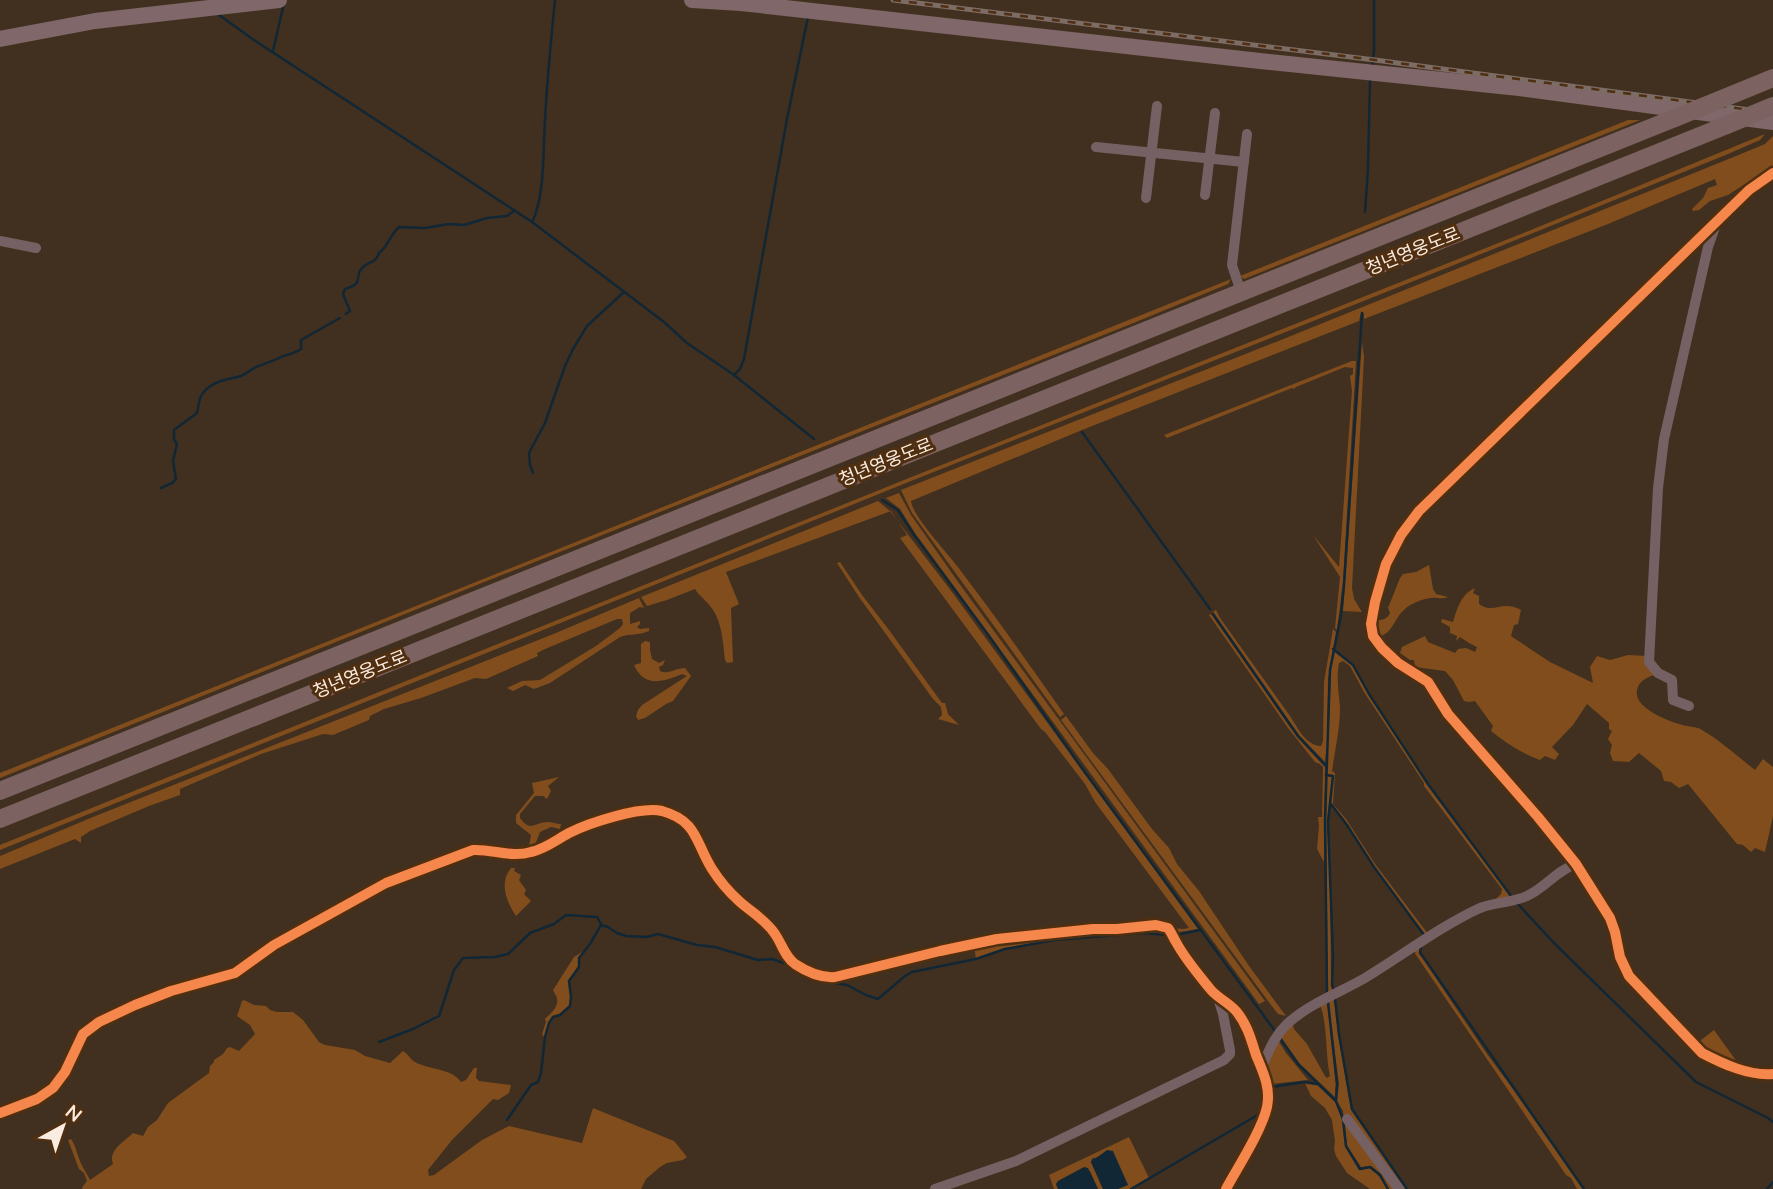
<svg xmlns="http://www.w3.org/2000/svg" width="1773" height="1189" viewBox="0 0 1773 1189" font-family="Mulish,'Noto Sans KR',sans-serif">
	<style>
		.green { fill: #814d1c }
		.water { fill: #112735 }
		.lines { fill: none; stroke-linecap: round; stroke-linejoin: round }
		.stream { stroke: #112735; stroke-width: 2.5 }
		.minor { stroke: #756164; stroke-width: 10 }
		.primary { stroke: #806769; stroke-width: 16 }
		.motorway { stroke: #7c6362; stroke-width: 18 }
		.rail-casing { stroke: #7c6c66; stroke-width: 5 }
		.rail { stroke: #502f10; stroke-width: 2.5; stroke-dasharray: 8; stroke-linecap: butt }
		.motorway-bridge { stroke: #7c6362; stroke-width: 18 }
		.cycleway-casing { stroke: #502f10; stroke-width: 15 }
		.cycleway { stroke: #f5874c; stroke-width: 10 }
		.labels { text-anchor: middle; stroke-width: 6; stroke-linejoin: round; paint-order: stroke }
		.street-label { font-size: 18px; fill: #faece1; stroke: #502f10 }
	</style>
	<rect width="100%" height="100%" fill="#41301f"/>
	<g class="green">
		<path d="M1628 120H1640L1244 279 1240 276Z"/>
		<path d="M1765 134 1760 140 1728 154 1454 265 906 483 0 850V845L909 478 1531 230Z"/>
		<path d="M1773 136V170L1748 187 1745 184 1728 195 1710 201 1699 210 1693 211 1692 209 1703 198 1708 188 1717 185 1715 179 1608 224 1364 319V313H1361L1359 321 1082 430 911 501C913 517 946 551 957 566 994 614 1029 664 1064 714L1060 717 912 513 901 490 1276 342 1736 156 1765 144Z"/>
		<path d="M1231 279 1228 284 1136 322 452 595 0 778V773Z"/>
		<path d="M1362 342 1364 357 1352 588 1354 599 1362 612 1343 611Z"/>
		<path d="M1352 361H1356L1343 581 1337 630 1335 628 1340 577 1313 535 1339 567 1352 391 1350 376 1353 374V368L1345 367 1296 387 1294 389 1292 388 1167 438 1164 435Z"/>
		<path d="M899 493 911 515 961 586 1265 1001 1259 1004 915 533 900 509 886 498Z"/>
		<path d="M878 501 890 511 952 592 1198 929 1173 933 1171 928 1183 929 1189 928 1095 802 1085 784 1045 732 1041 729 900 538 907 535 891 511 726 572 739 604 731 608 733 662 727 663 725 660C723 642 722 620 710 606 705 599 699 596 695 589L667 600 647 606 641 597Z"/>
		<path d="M840 562 862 595 889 630 942 703H945L948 714 959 725 938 719 942 715 941 707 933 699 859 597 837 563Z"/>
		<path d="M1429 565 1433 589 1436 594 1448 597C1440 600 1438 597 1431 598 1423 599 1411 603 1405 609 1393 619 1396 630 1378 638L1374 620C1382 620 1387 620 1390 613L1388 608 1400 578 1403 574 1416 572Z"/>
		<path d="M1475 588 1473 593 1479 596V604C1495 615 1501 599 1521 610L1518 624 1514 625 1511 636 1550 662 1593 683 1590 667 1597 656 1610 660 1628 655 1647 656 1657 674C1648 677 1639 680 1637 690 1633 709 1673 723 1687 726 1692 727 1698 727 1702 730 1721 741 1738 757 1755 770L1763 759 1773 767V816L1765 852 1755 848 1751 852 1743 845 1737 844 1688 784 1679 788 1671 782 1664 781 1661 771 1639 753 1629 762 1613 761 1610 753 1612 745 1608 739 1612 731 1609 729V723L1587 704 1573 725 1552 747 1559 754 1555 760 1545 756 1540 760C1521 753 1506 743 1491 731L1493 726 1475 701 1469 702 1464 701 1453 680 1445 671 1415 667 1414 660H1410L1400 653 1402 647 1425 636 1428 642 1455 653 1458 649 1466 648 1475 652 1477 647 1469 643 1460 637 1456 641 1457 636 1450 633V627L1441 622 1442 619 1453 622C1457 609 1461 594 1475 588Z"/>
		<path d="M639 598 644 608 640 607 630 613V624L640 621V624L637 627 640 629 649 628V631C638 636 631 633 620 637L550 683 534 689 525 685 513 691 507 688 522 681 540 680 596 646 620 628 623 624 622 619H617L545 649 537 653 538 656 486 679 475 678 421 698 384 709 370 716 369 720 333 735 323 734 261 754 180 789V795L149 806 90 831 81 837V843L75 839 0 869V856L93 817 551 635Z"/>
		<path d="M1216 610 1220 618 1290 716C1298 728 1305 745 1321 746L1323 741 1324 682 1333 629 1336 632 1328 679 1327 745 1325 762 1299 735 1213 612Z"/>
		<path d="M1211 614 1297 737 1325 767 1324 862 1317 849 1319 826 1318 817H1322L1323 767 1320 764 1315 762 1288 728 1209 615Z"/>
		<path d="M645 641 650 642V650L652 659 659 663 665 660 663 665 659 667 660 671C668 675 676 668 685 668L691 676 673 701 666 704 645 718 638 720 636 716 638 710 642 705 687 676 682 674C663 682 644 688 634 665L641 663V644Z"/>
		<path d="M1334 651 1352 665 1369 694 1427 785 1511 897 1494 901 1501 894 1502 889 1424 786V783L1364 692 1350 666 1343 661 1339 663C1336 680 1339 692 1340 708 1340 729 1335 750 1332 771L1335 773 1333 804 1346 819 1375 864 1428 934H1425L1374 866 1344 819 1331 804 1333 775 1327 774V766L1331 670Z"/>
		<path d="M1066 716 1093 753 1108 769 1152 829 1169 848 1177 864 1199 891 1249 966 1286 1016 1278 1014 1268 1001 1061 720Z"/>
		<path d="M1327 776 1332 777 1327 822 1330 863 1331 986 1333 992 1328 995 1326 821Z"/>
		<path d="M559 777 548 786 551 791 547 799 543 796H535L520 814V818C531 833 534 822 548 822 552 822 556 824 561 824L560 829 551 827 540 832 533 850 528 852 531 835 516 823V815L534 793 532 783Z"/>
		<path d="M511 868H515L514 871 521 875 519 880 526 890 524 894 531 901 516 916C506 901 499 883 511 868Z"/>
		<path d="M1156 927 1168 934 1144 933 1055 939 1005 949 976 959 974 946Z"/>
		<path d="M1419 948V953L1487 1054 1510 1085 1583 1189H1577L1571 1178 1566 1175 1416 955 1414 950Z"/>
		<path d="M584 951 579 958 578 966 569 981 571 997 569 1006 559 1014 553 1017 549 1023 544 1037 542 1034 546 1022 545 1019C550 1014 559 1007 557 999 557 996 554 993 553 990L555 987 574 957Z"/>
		<path d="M1334 997 1338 1035 1351 1110 1406 1189H1389L1381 1174 1371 1166 1361 1167 1347 1146 1343 1111 1337 1101 1339 1084 1328 1000Z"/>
		<path d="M244 1000 254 1005 266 1006 270 1010 277 1012H293L303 1020 319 1042 325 1045 355 1050 365 1056 390 1063 403 1051C408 1054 410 1059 415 1062 429 1070 452 1068 461 1082L466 1080 474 1068H477L476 1078 479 1081 511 1085 509 1093 498 1100 493 1099 452 1140 428 1170 429 1176 434 1175 482 1140 509 1126 582 1143 593 1108 674 1141 687 1157 683 1160 667 1163 660 1167 646 1179 641 1189H82L83 1186 87 1181 84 1173 79 1169 68 1140 71 1139C75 1145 76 1149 78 1156 81 1165 86 1172 90 1180L113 1164C108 1150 124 1142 133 1133L143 1136 148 1127 157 1120 168 1103 209 1073 210 1066 214 1062V1060L223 1054 227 1048 230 1047 239 1051 255 1034 250 1025 237 1016 242 1001Z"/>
		<path d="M1327 1000 1336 1084 1335 1097 1300 1064 1281 1037 1292 1022 1294 1029 1307 1044 1325 1076 1327 1078 1330 1076C1325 1053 1328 1027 1320 1004Z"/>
		<path d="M1714 1030 1740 1066H1759L1761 1073 1717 1060 1696 1044Z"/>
		<path d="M1278 1040 1286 1053 1308 1080 1270 1084 1266 1068Z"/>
		<path d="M1305 1083 1317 1085 1335 1102 1342 1119 1345 1146 1359 1170 1370 1168 1379 1176 1387 1189H1370L1347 1173 1336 1156 1334 1149 1335 1141 1332 1120 1325 1108 1311 1096Z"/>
		<path d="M1129 1137 1149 1178 1130 1189H1118L1128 1184 1102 1155 1092 1159 1091 1162 1103 1189H1098L1090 1171 1056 1184 1058 1189H1054L1049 1175Z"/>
	</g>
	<g class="water">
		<path d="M1107 1150 1113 1151 1128 1185 1118 1189H1103L1091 1162 1093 1158 1095 1159Z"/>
		<path d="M1084 1167 1088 1168 1098 1189H1058L1056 1184 1058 1181Z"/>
	</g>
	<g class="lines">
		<g class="stream">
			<path d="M219 15 254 40 532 222 664 322 687 343 734 375 814 439"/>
			<path d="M273 51 284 3"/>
			<path d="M1372 67 1374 51V0"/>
			<path d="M1365 212 1368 168 1370 80"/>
			<path d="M532 222C545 198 543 148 545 120 547 80 551 40 555 0"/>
			<path d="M346 314 350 311 343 294 345 289C366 283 353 277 362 268 369 260 375 265 379 253 388 247 389 236 399 227L425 228 449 224 464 225 487 218 507 216 514 211"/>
			<path d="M734 375 740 369 744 359 787 119 808 17"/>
			<path d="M1082 432 1210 609"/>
			<path d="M533 473 530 465 529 453 545 423 565 366 573 349 587 326 624 292"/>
			<path d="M161 488 172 483 176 479 173 461 177 444 174 439V430L197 413C199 406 198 399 203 393 211 382 225 380 237 377 244 376 250 370 256 367 264 364 273 361 281 357 288 354 294 354 301 349V340L340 318"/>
			<path d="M882 500 898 510 914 535 989 636 1081 767 1275 1031"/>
			<path d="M1213 614 1298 736 1326 766"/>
			<path d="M1333 649 1353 665 1369 694 1428 784 1511 896"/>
			<path d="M1326 775 1333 776 1328 822 1333 956 1332 985 1334 990"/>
			<path d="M1331 804 1347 825 1374 867 1424 935"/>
			<path d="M1516 902 1555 944 1696 1082 1768 1118 1773 1122"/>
			<path d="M1176 935 1200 930"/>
			<path d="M1421 948 1420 953 1424 958 1584 1189"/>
			<path d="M829 982 847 985 866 995 878 999 905 976 912 972 976 959 1005 949 1055 940 1144 933 1168 935"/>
			<path d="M1327 993 1325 820 1330 670 1341 615 1344 585 1362 313"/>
			<path d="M1335 999 1339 1034 1352 1109 1407 1189"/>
			<path d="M1328 1002 1337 1084 1336 1100"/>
			<path d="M1279 1037 1298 1064 1336 1101 1343 1119 1346 1146 1360 1169 1370 1167 1380 1175 1388 1189"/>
			<path d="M379 1042 413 1029 439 1016 454 970 463 958 495 957 508 954 530 933 554 924 566 915 597 917 601 924"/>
			<path d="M1272 1087 1304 1082 1317 1084"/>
			<path d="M507 1120 531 1085 538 1082 541 1073 545 1037 549 1023 553 1017 560 1015 570 1006 571 997 569 981 579 967V958L590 944 601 925 608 927 617 933 626 936 647 937 658 934 697 945 715 947 758 960 772 959 789 965"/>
			<path d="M1131 1189 1261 1113"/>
			<path d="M1767 1189 1773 1182"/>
		</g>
		<g class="minor">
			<path d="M1096 147 1244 162"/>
			<path d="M1773 173 1749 190 1419 511 1401 535 1386 564 1375 602 1371 624 1373 636 1382 648 1398 663 1428 682 1448 714 1538 817 1576 864 1610 918 1615 932 1620 957 1629 976 1702 1053C1723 1064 1749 1076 1773 1074"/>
			<path d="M1205 195 1215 113"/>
			<path d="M1146 198 1157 106"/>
			<path d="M0 241 36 248"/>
			<path d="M1241 292 1232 265 1247 134"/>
			<path d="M1689 706 1673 700 1672 680 1658 673 1649 662 1658 488 1664 439 1708 247 1716 224"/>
			<path d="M1262 1066C1269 1051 1274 1037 1286 1025 1308 1004 1339 993 1365 978 1403 955 1439 927 1480 908 1495 902 1512 903 1527 896 1545 888 1557 870 1576 864"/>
			<path d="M0 1113 37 1099 53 1088 65 1072 83 1034 99 1022 135 1005 171 991 235 973 274 945 386 883 473 850C493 849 511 858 531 852 545 849 556 840 569 833 589 823 640 806 662 811 698 821 695 842 712 869 719 880 729 892 739 901 751 912 766 920 775 934 782 944 785 957 795 964 807 972 822 978 835 977L940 951 997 939 1093 929H1117L1156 925 1168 928C1171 932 1173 937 1176 942 1185 959 1199 975 1211 990 1219 999 1228 1002 1236 1011 1247 1024 1251 1039 1256 1055 1263 1072 1271 1088 1267 1107 1262 1130 1238 1167 1226 1189"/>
			<path d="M1347 1119 1399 1189"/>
			<path d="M935 1189 1016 1161 1224 1060 1230 1054V1050L1223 1014 1218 998"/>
		</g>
		<g class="primary">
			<path d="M692 0 741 3 1260 61 1519 88 1773 122"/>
			<path d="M0 39 95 21 279 0"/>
		</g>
		<g class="motorway">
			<path d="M0 791 1675 118"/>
			<path d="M0 819 1727 125"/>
		</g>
		<defs>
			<path id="rail" d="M893 0 1375 60 1773 113"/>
		</defs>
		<use href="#rail" class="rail-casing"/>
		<use href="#rail" class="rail"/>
		<g class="motorway-bridge">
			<path d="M1675 118 1773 78"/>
			<path d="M1727 125 1773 106"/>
		</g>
		<defs>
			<g id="cycleway">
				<path d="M1773 173 1749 190 1419 511 1401 535 1386 564 1375 602 1371 624 1373 636 1382 648 1398 663 1428 682 1448 714 1538 817 1576 864 1610 918 1615 932 1620 957 1629 976 1702 1053C1723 1064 1749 1076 1773 1074"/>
				<path d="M0 1113 37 1099 53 1088 65 1072 83 1034 99 1022 135 1005 171 991 235 973 274 945 386 883 473 850C493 849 511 858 531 852 545 849 556 840 569 833 589 823 640 806 662 811 698 821 695 842 712 869 719 880 729 892 739 901 751 912 766 920 775 934 782 944 785 957 795 964 807 972 822 978 835 977L940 951 997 939 1093 929H1117L1156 925 1168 928C1171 932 1173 937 1176 942 1185 959 1199 975 1211 990 1219 999 1228 1002 1236 1011 1247 1024 1251 1039 1256 1055 1263 1072 1271 1088 1267 1107 1262 1130 1238 1167 1226 1189"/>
			</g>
		</defs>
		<use href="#cycleway" class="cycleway-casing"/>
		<use href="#cycleway" class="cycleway"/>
	</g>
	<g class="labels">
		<g class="street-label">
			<text transform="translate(1413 251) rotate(-22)" y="6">청년영웅도로</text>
			<text transform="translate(886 462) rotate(-22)" y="6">청년영웅도로</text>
			<text transform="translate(360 674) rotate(-22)" y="6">청년영웅도로</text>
		</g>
	</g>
	<g transform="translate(63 1126) rotate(40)" stroke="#502f10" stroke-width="5" paint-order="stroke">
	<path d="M0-5L12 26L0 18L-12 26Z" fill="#faece1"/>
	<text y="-10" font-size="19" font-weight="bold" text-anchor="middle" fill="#faece1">N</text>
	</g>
</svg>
